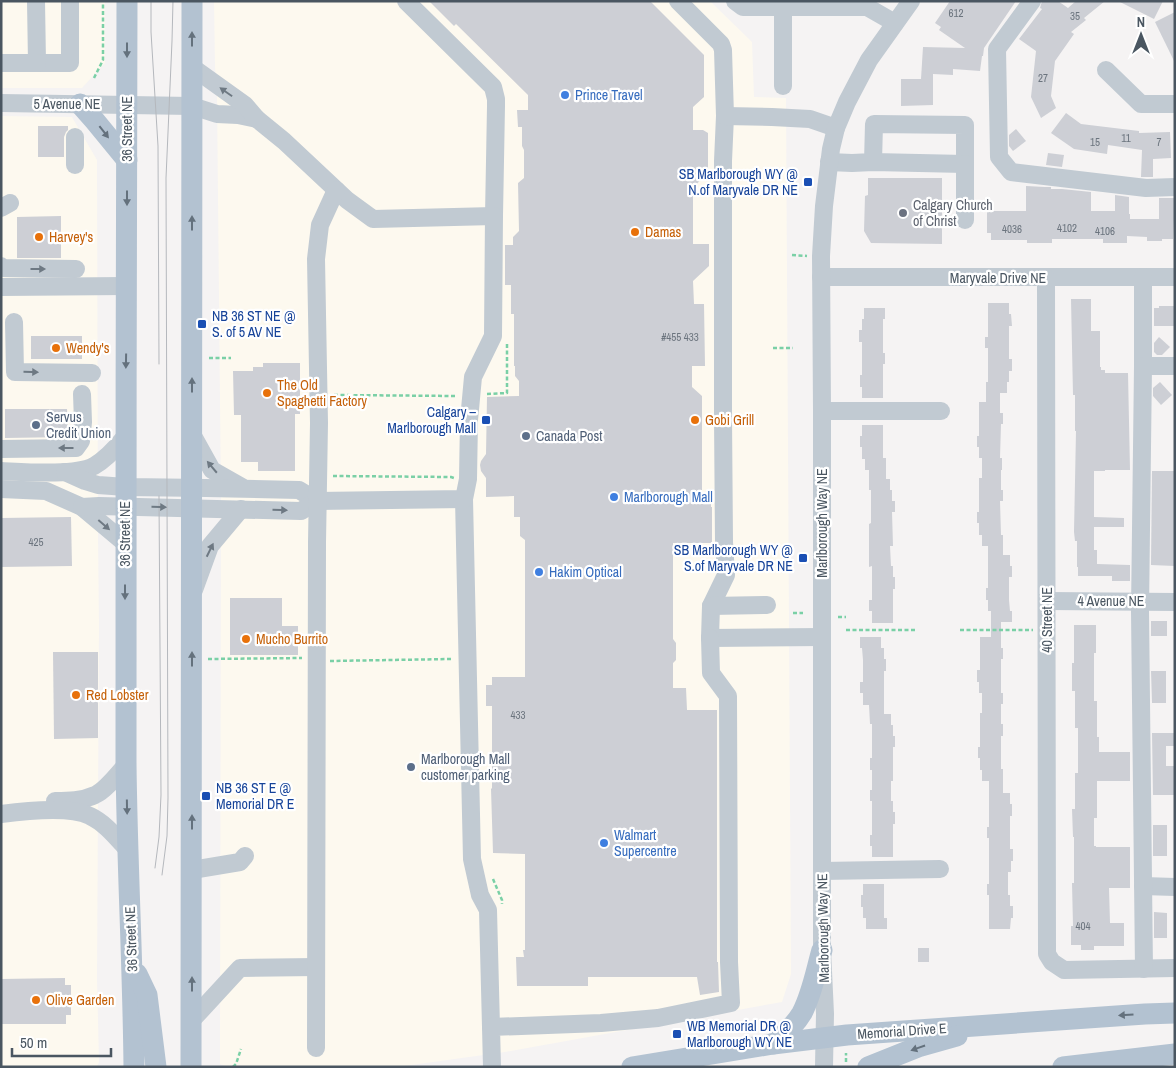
<svg xmlns="http://www.w3.org/2000/svg" width="1176" height="1068" viewBox="0 0 1176 1068" font-family="'Archivo Narrow',sans-serif">
	<style>
		.commercial { fill: #fdf9ef }
		.building { fill: #cdcfd5 }
		.lines { fill: none; stroke-linecap: round; stroke-linejoin: round }
		.path { stroke: #7ad0a6; stroke-width: 2.5; stroke-dasharray: 4 2.5; stroke-linecap: butt }
		.minor { stroke: #c1cad2; stroke-width: 18 }
		.major { stroke: #b3c2d1; stroke-width: 21 }
		.tram { stroke: #b5b8bd; stroke-width: 1 }
		.oneway { fill: #64717d }
		.oneway2 { fill: #6e7983 }
		.shop-dot { fill: #3f7fe0; stroke: #fff; stroke-width: 2 }
		.transit-dot { fill: #1a4fb4; stroke: #fff; stroke-width: 2 }
		.worship-dot { fill: #6b7280; stroke: #fff; stroke-width: 2 }
		.food-dot { fill: #e8710a; stroke: #fff; stroke-width: 2 }
		.service-dot { fill: #5c6f8a; stroke: #fff; stroke-width: 2 }
		.labels { text-anchor: middle; stroke-width: 4.5; stroke-linejoin: round; paint-order: stroke }
		.number-label { font-size: 11px; fill: #6b747e }
		.shop-label { font-size: 14px; fill: #366cbe; stroke: #fff; text-anchor: start }
		.street-label { font-size: 14px; fill: #4a5661; stroke: #fff }
		.transit-label { font-size: 14px; fill: #164399; stroke: #fff; text-anchor: end }
		.worship-label { font-size: 14px; fill: #5b616d; stroke: #fff; text-anchor: start }
		.food-label { font-size: 14px; fill: #c56008; stroke: #fff; text-anchor: start }
		.service-label { font-size: 14px; fill: #4e5e75; stroke: #fff; text-anchor: start }
	</style>
	<rect width="100%" height="100%" fill="#f5f3f3"/>
	<g class="commercial">
		<path d="M1 1H105V63L82 88H1Z"/>
		<path d="M214 1H710L752 42 754 97 786 98 791 974 782 1002 505 1052 397 1067H227L220 1064 221 501 217 95 215 67Z"/>
		<path d="M1 116 72 117 97 160 98 537 99 625 97 979 99 1062 97 1067H1Z"/>
	</g>
	<g class="building">
		<path d="M429 1H650L704 55V97L693 107V130H703L708 133V172L693 188V244H709V266L693 281 694 304H704L705 366H692V387L702 396V492H705V504H711V507H712V543H673V639L676 643V660L673 663V688H686L687 710H717V962H718L719 992 700 995 697 977H588V986H517L516 957H524L523 950H525V854L493 853 491 789 492 788V706H486V685H492V677H525V540L520 536V517H514V496L486 497V478L481 471 480 465 481 461 486 454 487 397 519 396V381L515 376V366H514V314H511V285H505V245H513V237L519 231 518 183 524 178V150L522 146V127H518L517 110H528V95L456 24 454 26Z"/>
		<path d="M950 1H1016L984 48 983 56H982L980 71 953 69V75L933 74V105L901 106V79H921L923 47 965 48 939 30 941 27 935 23Z"/>
		<path d="M1042 1H1058L1068 8 1076 1H1105L1084 18 1086 20 1071 32 1074 34 1055 61 1051 96 1056 108 1041 118 1031 97 1036 51 1019 39 1042 9 1040 8Z"/>
		<path d="M1118 1H1163L1154 19Z"/>
		<path d="M1175 12V63L1155 22Z"/>
		<path d="M1066 113 1081 124 1139 131V133L1170 132 1171 158 1153 159V177H1141L1142 150 1108 145 1107 154 1074 149 1051 133Z"/>
		<path d="M38 126H68V130L66 132 64 137V157H38Z"/>
		<path d="M1016 129 1026 141 1013 151 1009 146V135Z"/>
		<path d="M1048 153 1064 155 1062 167 1046 165Z"/>
		<path d="M868 178H942V244L871 243 864 231 865 196 868 195Z"/>
		<path d="M1026 186 1045 187H1051V189H1062L1091 192V211H1115V195L1129 197V214H1130V219H1159V198H1175L1173 239H1162V241H1147V237L1127 236V243H1103V239H1052V243H1027V240H991V233H987V211H1026Z"/>
		<path d="M61 216V258H17V217Z"/>
		<path d="M1071 299H1091V331H1100V367H1101V370H1105V373H1128L1130 470H1105V471H1094V517L1124 518V527H1094V550H1097V564L1130 565V581H1112V576H1078V567H1077V541H1075L1074 532 1076 431H1075V395H1073Z"/>
		<path d="M988 303H1009V314H1011L1012 326H1009V359H1012V371H1009V382H1007V393H1000V413H1003V424H1001L1000 458H1002V470H1001V490H1003V501H1000L1001 535H1003V555H1010V566H1012V577H1009V600L1010 611H1012V622H1001V648H1003V659H1001V693H1003V704H1001V724H1003V736H1001V769H1003V793H1010V804H1012V816H1010V849H1013V861H1011V872H1008V895H1010V906H1013V918H1011L1010 929H989V895H987V884H989V838H987V827H989V781H982V770H980V758H978V747H980V713H982V693H979V682H977V670H980V637H991V611H988V600H986V588H988V546H982V535H979V523H977V512H979V478H982V458H979V447H977V436H979V402H986V382H988V348H985V337H988Z"/>
		<path d="M1159 306H1175V326H1154V308H1159Z"/>
		<path d="M864 308H885V319H883V353H885V364H883V398H862V387H860V375H862V342H859V330H862V319H864Z"/>
		<rect x="31" y="336" width="51" height="23"/>
		<path d="M1159 337 1170 347 1162 355H1157L1154 352V343Z"/>
		<path d="M263 363H300V414H295V471H258V462H241V415H234L233 371H253V367H263Z"/>
		<path d="M1160 382 1172 395 1161 405 1153 396V388Z"/>
		<path d="M5 409H67L68 437 5 438Z"/>
		<path d="M862 425H883V458H886V479H890V490H892V501H895V512H892L893 546H890L891 566H893V577H895V589H893V623H872V611H869V600H872V566L869 567V524L871 523V490H869V470H865V459H862V447H860V436H862Z"/>
		<path d="M1152 471H1175V566L1151 565Z"/>
		<path d="M71 517 72 566 1 567V518Z"/>
		<path d="M230 598H282V626H298V655H230Z"/>
		<rect x="1151" y="621" width="16" height="15"/>
		<path d="M1074 625H1096V653H1094V701H1097V737H1099V752H1130V781H1097V818H1094V846H1096V847H1130V888H1109L1110 923H1124V946H1094V950H1081V945H1071V926H1073L1072 883H1074V837H1073L1072 809H1075V773H1078V728H1075V691H1072V663H1074Z"/>
		<path d="M860 637H881V648H884V659H886V671H884V714H891V725H893V736H895V747H893V781H891V801H893V812H895V824H893V857H872V846H870V835H872V801H870V790H872V770H870V758H872V724H870L869 705H863V693H860V682H863V660L862 648H860Z"/>
		<path d="M53 652H98V738L54 739Z"/>
		<path d="M1151 671H1166V703H1152Z"/>
		<path d="M1152 733H1175V746H1166V766H1175V795H1153Z"/>
		<rect x="1153" y="825" width="14" height="31"/>
		<path d="M863 884H884V918H887V929H866V918H863V907H861V895H863Z"/>
		<path d="M1154 912 1167 913V938H1154Z"/>
		<rect x="918" y="948" width="11" height="14"/>
		<path d="M65 978V985H71V1015H66V1024H1V979Z"/>
	</g>
	<g class="lines">
		<g class="path">
			<path d="M94 78 103 60V1"/>
			<path d="M792 255 807 256"/>
			<path d="M773 348H793"/>
			<path d="M209 358H231"/>
			<path d="M487 394 507 393V343"/>
			<path d="M334 395 456 396"/>
			<path d="M333 476 451 477 454 478"/>
			<path d="M793 613H803"/>
			<path d="M838 617H846"/>
			<path d="M846 630H916"/>
			<path d="M960 630H1033"/>
			<path d="M208 659 302 658"/>
			<path d="M330 661 452 659"/>
			<path d="M493 879 502 900V904"/>
			<path d="M846 1062V1053"/>
			<path d="M233 1067 236 1064 241 1049"/>
		</g>
		<g class="minor">
			<path d="M36 1 37 63H70V1"/>
			<path d="M406 1 493 87 496 99V106L494 216"/>
			<path d="M678 1 721 44 723 50 725 116 723 161V417L724 542 726 575 711 606 710 638 822 637"/>
			<path d="M735 1 743 7H867L895 23"/>
			<path d="M1032 1 997 49 999 157 1011 172 1146 188 1175 187"/>
			<path d="M1 63H37"/>
			<path d="M1106 70 1141 104H1175"/>
			<path d="M783 86V7"/>
			<path d="M1 103 192 106 217 114 238 115 257 119"/>
			<path d="M725 116 772 117 810 119 836 128"/>
			<path d="M75 137V165"/>
			<path d="M829 162 852 163 873 162 965 164V125L874 124 873 162"/>
			<path d="M965 164V220"/>
			<path d="M1 208 10 203"/>
			<path d="M1 266 3 268 76 269"/>
			<path d="M821 277H1175"/>
			<path d="M1143 277V366"/>
			<path d="M1046 278 1047 954 1052 962 1064 970 1175 968"/>
			<path d="M1 287 126 286"/>
			<path d="M14 322 15 372 92 373"/>
			<path d="M822 411H941"/>
			<path d="M192 434 212 470 242 487"/>
			<path d="M1 449 76 448 81 441 83 422 82 394"/>
			<path d="M1 471C24 472 75 476 94 466 106 459 116 448 125 437"/>
			<path d="M65 472 85 481 98 485 126 487 206 488 299 490 317 501"/>
			<path d="M1 489 46 491 82 507 125 543"/>
			<path d="M464 499 472 859 480 895 488 910 491 1027"/>
			<path d="M82 507 99 506 301 511 317 501 464 499 468 479 469 420 473 377 493 336 494 216 373 219 347 200 284 141 257 119 245 105 192 67"/>
			<path d="M194 590 210 546 241 509"/>
			<path d="M1047 601 1175 602"/>
			<path d="M711 606 767 605"/>
			<path d="M55 801C68 801 82 801 95 795 105 791 119 773 126 765"/>
			<path d="M1 814C24 811 70 806 90 816 105 823 116 837 127 849"/>
			<path d="M192 870 240 862 245 856"/>
			<path d="M822 871 940 869"/>
			<path d="M1143 886 1175 887"/>
			<path d="M1144 969 1140 611 1143 366H1175"/>
			<path d="M192 1020 240 968 316 967"/>
			<path d="M316 1048 317 543 319 423 316 259 320 225 336 190"/>
			<path d="M492 1067 491 1027 601 1023 658 1018 731 1003 729 962 728 696 711 673 710 638"/>
			<path d="M824 1067 825 1014 822 950V411L821 256 824 206 831 149 836 128 847 102 869 60 911 1"/>
		</g>
		<g class="major">
			<path d="M127 1C128 255 124 508 126 762 127 863 133 965 134 1067"/>
			<path d="M80 104 95 121 127 160"/>
			<path d="M137 974 147 995 156 1067"/>
			<path d="M773 1044C784 1035 795 1025 802 1013 812 994 816 971 822 950"/>
			<path d="M191 1067 192 1"/>
			<path d="M632 1067 773 1044 847 1035 1145 1014 1175 1013"/>
			<path d="M868 1067 918 1047 957 1036"/>
			<path d="M1063 1067 1175 1054"/>
		</g>
		<g class="tram">
			<path d="M151 1V32L158 146 159 364"/>
			<path d="M155 868 159 837 161 795 159 496"/>
			<path d="M162 875 167 836 168 798 166 178 172 41 173 1"/>
		</g>
	</g>
	<defs><path id="oneway-solid" d="M-6-.8H1V-3.2L6.5 0L1 3.2V.8H-6Z" transform="scale(1.25)"/></defs>
	<g class="oneway">
		<use href="#oneway-solid" transform="translate(192 39) rotate(-90)"/>
		<use href="#oneway-solid" transform="translate(127 50) rotate(90)"/>
		<use href="#oneway-solid" transform="translate(104 132) rotate(52)"/>
		<use href="#oneway-solid" transform="translate(127 198) rotate(90)"/>
		<use href="#oneway-solid" transform="translate(192 223) rotate(-90)"/>
		<use href="#oneway-solid" transform="translate(126 361) rotate(91)"/>
		<use href="#oneway-solid" transform="translate(192 385) rotate(-90)"/>
		<use href="#oneway-solid" transform="translate(125 592) rotate(90)"/>
		<use href="#oneway-solid" transform="translate(192 659) rotate(-90)"/>
		<use href="#oneway-solid" transform="translate(127 807) rotate(89)"/>
		<use href="#oneway-solid" transform="translate(192 822) rotate(-90)"/>
		<use href="#oneway-solid" transform="translate(192 984) rotate(-90)"/>
		<use href="#oneway-solid" transform="translate(1126 1015) rotate(176)"/>
		<use href="#oneway-solid" transform="translate(918 1048) rotate(161)"/>
	</g>
	<g class="oneway2">
		<use href="#oneway-solid" transform="translate(226 92) rotate(-145)"/>
		<use href="#oneway-solid" transform="translate(38 269)"/>
		<use href="#oneway-solid" transform="translate(31 372) rotate(1)"/>
		<use href="#oneway-solid" transform="translate(66 448) rotate(180)"/>
		<use href="#oneway-solid" transform="translate(212 467) rotate(-130)"/>
		<use href="#oneway-solid" transform="translate(159 507) rotate(1)"/>
		<use href="#oneway-solid" transform="translate(280 510) rotate(2)"/>
		<use href="#oneway-solid" transform="translate(104 525) rotate(41)"/>
		<use href="#oneway-solid" transform="translate(210 550) rotate(-64)"/>
	</g>
	<g class="shop-dot">
		<circle cx="565" cy="95" r="5"/>
		<circle cx="614" cy="497" r="5"/>
		<circle cx="539" cy="572" r="5"/>
		<circle cx="604" cy="843" r="5"/>
	</g>
	<g class="transit-dot">
		<rect x="803" y="177" width="10" height="10" rx="2.5"/>
		<rect x="197" y="319" width="10" height="10" rx="2.5"/>
		<rect x="481" y="415" width="10" height="10" rx="2.5"/>
		<rect x="798" y="553" width="10" height="10" rx="2.5"/>
		<rect x="201" y="791" width="10" height="10" rx="2.5"/>
		<rect x="672" y="1029" width="10" height="10" rx="2.5"/>
	</g>
	<circle class="worship-dot" cx="903" cy="213" r="5"/>
	<g class="food-dot">
		<circle cx="635" cy="232" r="5"/>
		<circle cx="39" cy="237" r="5"/>
		<circle cx="56" cy="348" r="5"/>
		<circle cx="267" cy="393" r="5"/>
		<circle cx="695" cy="420" r="5"/>
		<circle cx="246" cy="639" r="5"/>
		<circle cx="76" cy="695" r="5"/>
		<circle cx="36" cy="1000" r="5"/>
	</g>
	<g class="service-dot">
		<circle cx="36" cy="425" r="5"/>
		<circle cx="526" cy="436" r="5"/>
		<circle cx="411" cy="767" r="5"/>
	</g>
	<g class="labels">
		<g class="number-label">
			<text x="956" y="17">612</text>
			<text x="1075" y="20">35</text>
			<text x="1043" y="82">27</text>
			<text x="1126" y="142">11</text>
			<text x="1095" y="146">15</text>
			<text x="1159" y="146">7</text>
			<text x="1067" y="232">4102</text>
			<text x="1012" y="233">4036</text>
			<text x="1105" y="235">4106</text>
			<text x="680" y="341">#455 433</text>
			<text x="36" y="546">425</text>
			<text x="518" y="719">433</text>
			<text x="1083" y="930">404</text>
		</g>
		<g class="shop-label">
			<text x="575" y="100">Prince Travel</text>
			<text x="624" y="502">Marlborough Mall</text>
			<text x="549" y="577">Hakim Optical</text>
			<text x="614" y="840">Walmart<tspan x="614" dy="16">Supercentre</tspan></text>
		</g>
		<g class="street-label">
			<text x="67" y="109">5 Avenue NE</text>
			<text transform="translate(127 129) rotate(-90)" y="5">36 Street NE</text>
			<text x="998" y="283">Maryvale Drive NE</text>
			<text transform="translate(822 523) rotate(-90)" y="5">Marlborough Way NE</text>
			<text transform="translate(125 534) rotate(-90)" y="5">36 Street NE</text>
			<text x="1111" y="606">4 Avenue NE</text>
			<text transform="translate(1047 620) rotate(-90)" y="5">40 Street NE</text>
			<text transform="translate(823 928) rotate(-91)" y="5">Marlborough Way NE</text>
			<text transform="translate(131 939) rotate(-92)" y="5">36 Street NE</text>
			<text transform="translate(902 1031) rotate(-4)" y="5">Memorial Drive E</text>
		</g>
		<g class="transit-label">
			<text x="798" y="179">SB Marlborough WY @<tspan x="798" dy="16">N.of Maryvale DR NE</tspan></text>
			<text x="212" y="321" text-anchor="start">NB 36 ST NE @<tspan x="212" dy="16">S. of 5 AV NE</tspan></text>
			<text x="476" y="417">Calgary –<tspan x="476" dy="16">Marlborough Mall</tspan></text>
			<text x="793" y="555">SB Marlborough WY @<tspan x="793" dy="16">S.of Maryvale DR NE</tspan></text>
			<text x="216" y="793" text-anchor="start">NB 36 ST E @<tspan x="216" dy="16">Memorial DR E</tspan></text>
			<text x="687" y="1031" text-anchor="start">WB Memorial DR @<tspan x="687" dy="16">Marlborough WY NE</tspan></text>
		</g>
		<g class="worship-label">
			<text x="913" y="210">Calgary Church<tspan x="913" dy="16">of Christ</tspan></text>
		</g>
		<g class="food-label">
			<text x="645" y="237">Damas</text>
			<text x="49" y="242">Harvey's</text>
			<text x="66" y="353">Wendy's</text>
			<text x="277" y="390">The Old<tspan x="277" dy="16">Spaghetti Factory</tspan></text>
			<text x="705" y="425">Gobi Grill</text>
			<text x="256" y="644">Mucho Burrito</text>
			<text x="86" y="700">Red Lobster</text>
			<text x="46" y="1005">Olive Garden</text>
		</g>
		<g class="service-label">
			<text x="46" y="422">Servus<tspan x="46" dy="16">Credit Union</tspan></text>
			<text x="536" y="441">Canada Post</text>
			<text x="421" y="764">Marlborough Mall<tspan x="421" dy="16">customer parking</tspan></text>
		</g>
	</g>
	<rect width="1176" height="1068" fill="none" stroke="#4a5661" stroke-width="5"/>
	<g transform="translate(1141 35)" stroke="#ffffff" stroke-width="4" paint-order="stroke">
	<path d="M0-4L9 19L0 12L-9 19Z" fill="#4a5661"/>
	<text y="-8" font-size="14" font-weight="bold" text-anchor="middle" fill="#4a5661">N</text>
	</g>
	<path d="M12 1048v8h99v-8" fill="none" stroke="#4a5661" stroke-width="2.5"/>
	<text x="20" y="1048" font-size="15" fill="#4a5661" stroke="#ffffff" stroke-width="4" paint-order="stroke">50 m</text>
</svg>
